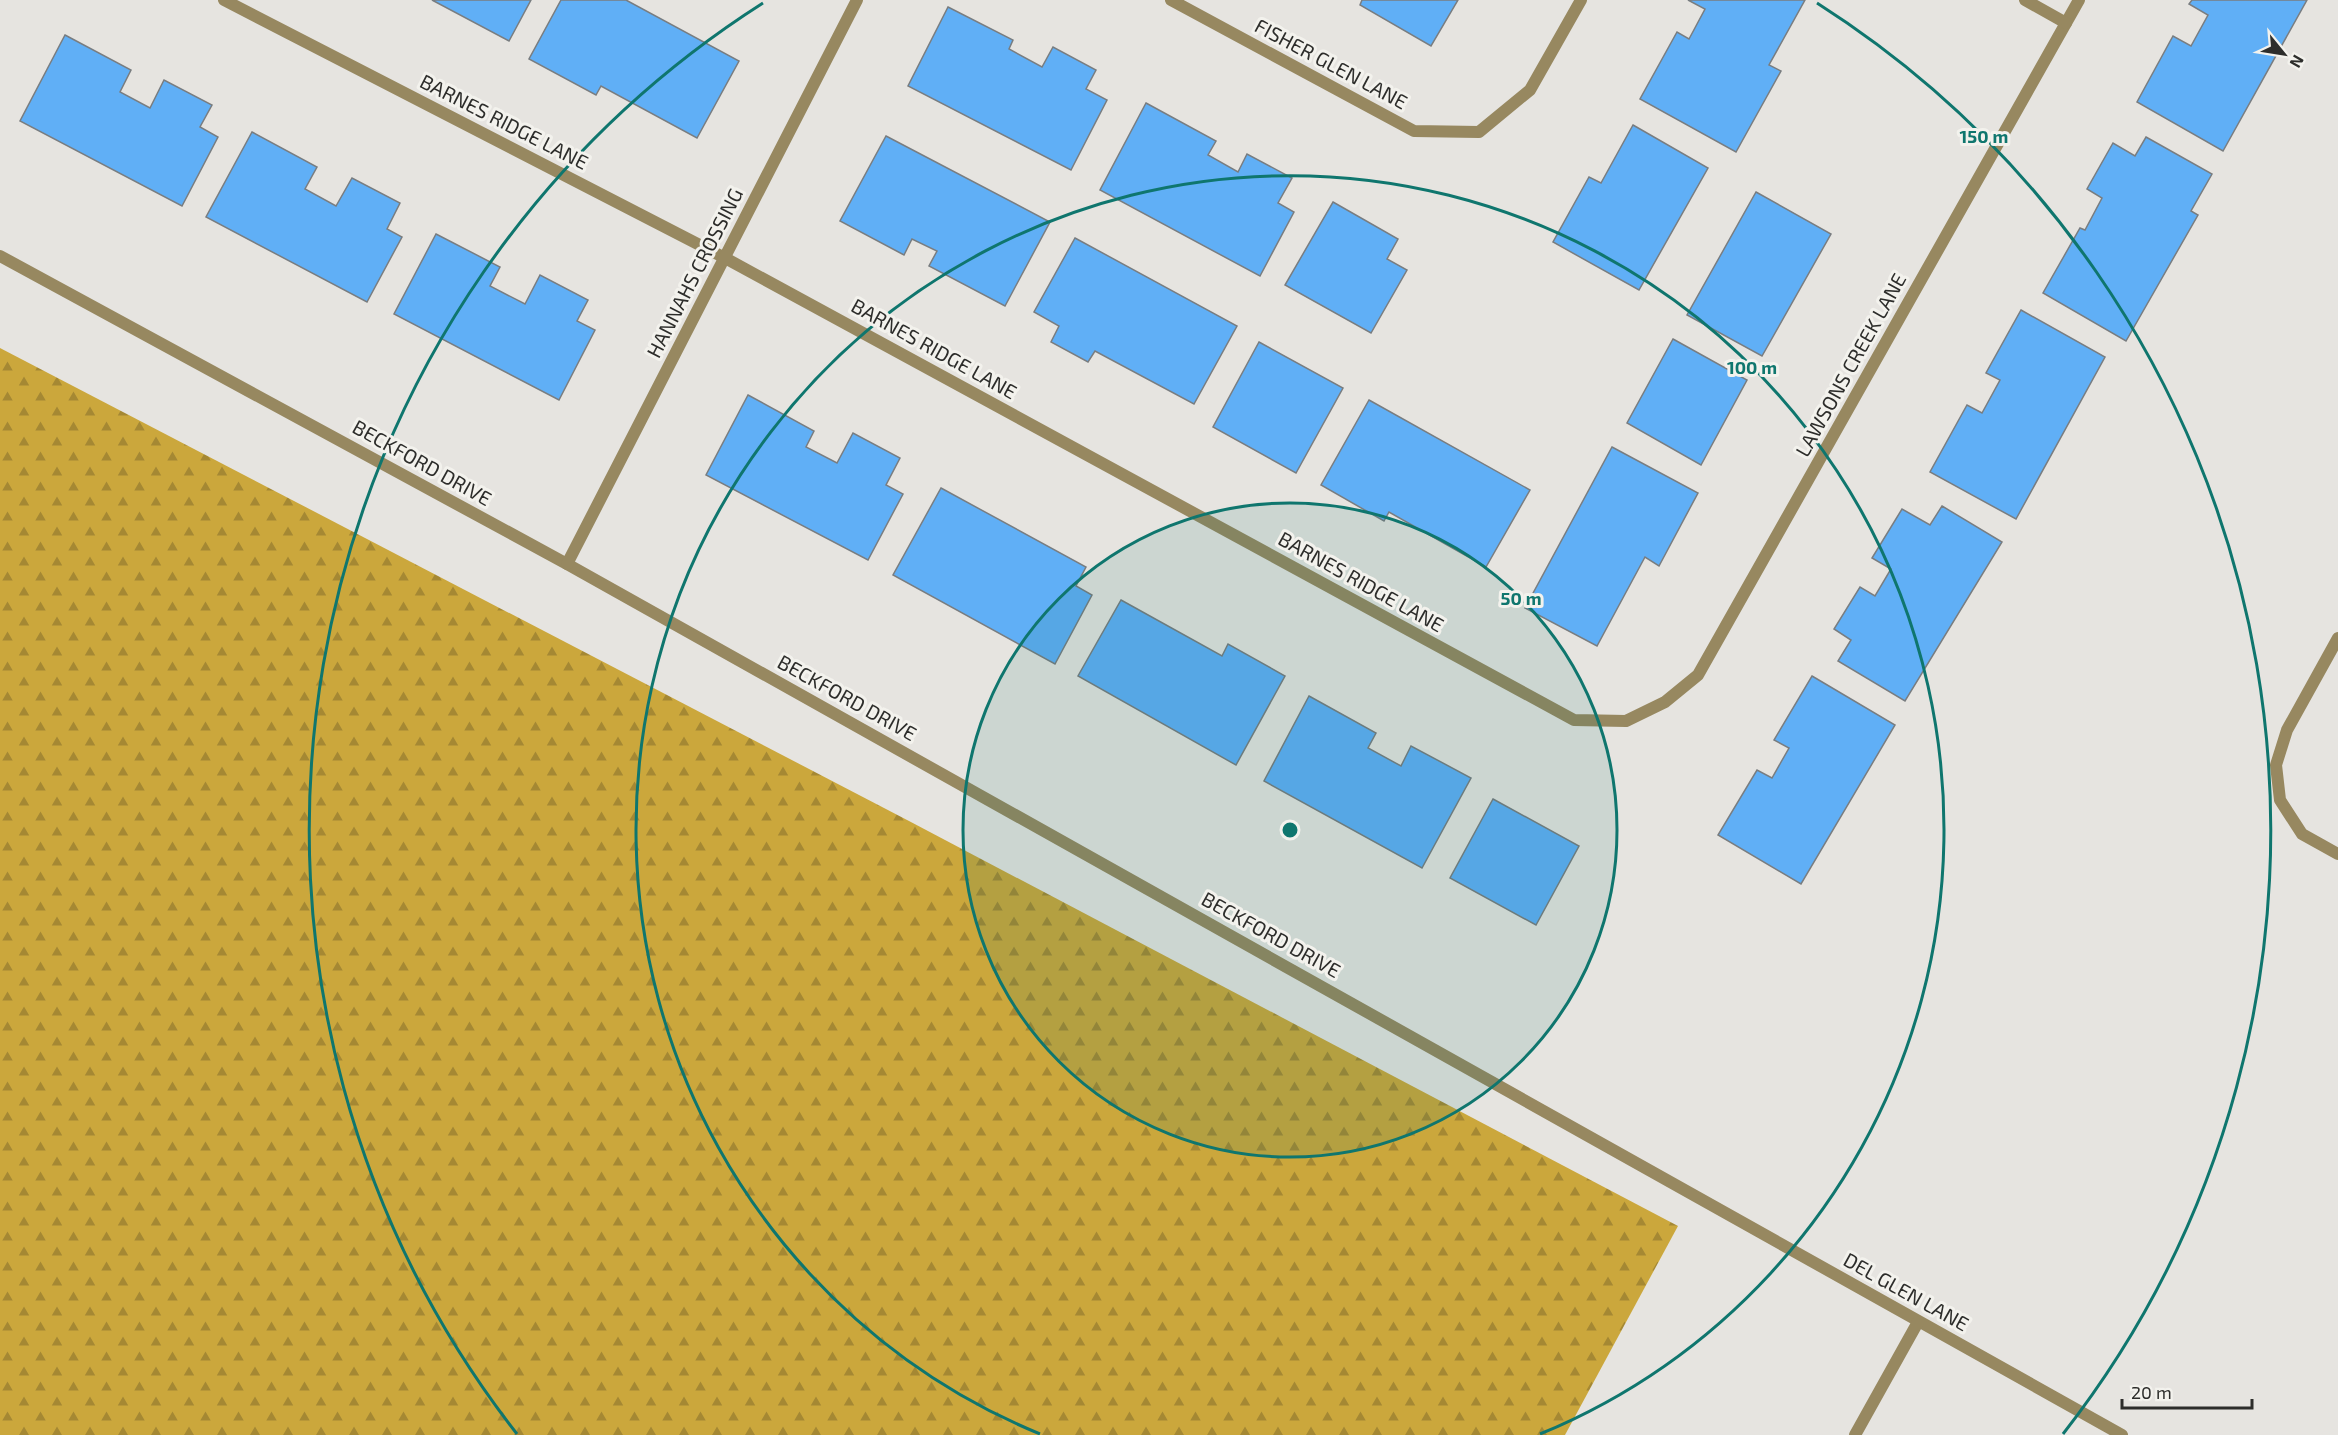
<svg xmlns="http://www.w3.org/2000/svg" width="2338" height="1435" viewBox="0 0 2338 1435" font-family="'Exo 2',sans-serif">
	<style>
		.forest { fill: url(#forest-firs) }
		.building { fill: #60aff6; stroke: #797d80; stroke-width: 1.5 }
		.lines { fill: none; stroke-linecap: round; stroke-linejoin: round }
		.minor { stroke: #978860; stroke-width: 12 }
		.ring { fill: none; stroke: #0f766e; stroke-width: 3 }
		.labels { text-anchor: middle; stroke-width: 6; stroke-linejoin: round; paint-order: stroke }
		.street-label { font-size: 20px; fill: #2d2d2b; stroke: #f3f2ed }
		.centre { fill: #0f766e; stroke: #f3f2ed; stroke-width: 3 }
		.ring-label { font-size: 18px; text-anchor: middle; font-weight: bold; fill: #0f766e; stroke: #f3f2ed; stroke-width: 6; stroke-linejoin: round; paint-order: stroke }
	</style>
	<defs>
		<pattern id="forest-firs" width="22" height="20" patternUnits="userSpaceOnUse" patternTransform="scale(1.5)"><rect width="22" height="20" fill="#cba73c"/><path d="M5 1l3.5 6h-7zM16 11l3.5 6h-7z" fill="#a58833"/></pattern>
	</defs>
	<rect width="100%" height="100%" fill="#e6e4e0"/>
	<path class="forest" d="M0 348 909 821 1678 1226 1565 1435H0Z"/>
	<g class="building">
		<path d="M432 0H531L509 41Z"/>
		<path d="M561 0H626L739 61 697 138 601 86 596 95 529 59Z"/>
		<path d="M1362 0H1458L1431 46 1360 5Z"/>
		<path d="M1688 0H1805L1769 65 1781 71 1736 152 1640 99 1677 32 1689 39 1705 9Z"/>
		<path d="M2192 0H2307L2223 151 2137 102 2173 36 2191 46 2208 15 2189 4Z"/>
		<path d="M948 7 1013 40 1009 49 1042 67 1053 47 1096 70 1086 89 1107 100 1071 170 908 86Z"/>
		<path d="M65 35 131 70 120 92 150 108 164 80 212 105 200 127 218 137 182 206 20 121Z"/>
		<path d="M1146 103 1216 141 1208 155 1238 172 1247 154 1292 178 1278 203 1294 212 1260 276 1100 190Z"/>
		<path d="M1633 125 1708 168 1639 290 1553 242 1589 177 1601 183Z"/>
		<path d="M252 132 317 167 305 189 336 206 352 178 400 203 387 229 402 237 367 302 206 217Z"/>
		<path d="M886 136 1050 222 1005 306 929 266 937 251 912 239 904 255 840 221Z"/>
		<path d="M2146 137 2212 174 2191 211 2198 215 2126 341 2043 293 2080 228 2085 230 2102 198 2087 189 2113 143 2135 156Z"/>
		<path d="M1756 192 1831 234 1762 356 1687 315Z"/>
		<path d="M1333 202 1398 239 1387 259 1407 270 1371 333 1285 285Z"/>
		<path d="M436 234 500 267 490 286 525 304 540 275 588 300 577 321 595 330 559 400 394 314Z"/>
		<path d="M1075 238 1237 326 1194 404 1095 351 1088 362 1051 342 1059 326 1034 312Z"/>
		<path d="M2021 310 2105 357 2016 519 1930 472 1967 405 1982 413 2000 380 1986 373Z"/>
		<path d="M1673 339 1747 380 1701 465 1627 423Z"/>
		<path d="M1259 342 1343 388 1296 473 1213 427Z"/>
		<path d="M748 395 814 431 806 447 837 463 853 433 900 458 886 485 903 494 868 560 706 475Z"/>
		<path d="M1369 400 1530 490 1486 567 1389 512 1384 521 1321 485Z"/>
		<path d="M1612 447 1698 493 1659 566 1645 557 1597 646 1525 608Z"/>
		<path d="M941 488 1086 567 1076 586 1092 595 1055 664 893 575Z"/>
		<path d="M1942 506 2002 542 1905 701 1838 661 1851 640 1834 629 1860 587 1875 596 1891 569 1872 558 1902 509 1930 525Z"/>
		<path d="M1121 600 1222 656 1228 644 1285 676 1236 765 1078 676Z"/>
		<path d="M1812 676 1895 725 1801 884 1718 835 1757 770 1772 778 1789 748 1774 740Z"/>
		<path d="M1309 696 1376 733 1368 748 1401 766 1411 746 1471 778 1422 868 1264 781Z"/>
		<path d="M1493 799 1579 846 1536 925 1450 878Z"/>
	</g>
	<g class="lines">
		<g class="minor">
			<path d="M224 0 725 258 1574 720 1626 721 1665 702 1698 675 2079 0"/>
			<path d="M1171 0 1414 131 1479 132 1530 90 1581 0"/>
			<path d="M2025 0 2066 23"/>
			<path d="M0 256 567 564 2122 1435"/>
			<path d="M567 564 857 0"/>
			<path d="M2338 638 2287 730 2276 765 2280 800 2302 834 2338 854"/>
			<path d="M1855 1435 1918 1322"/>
		</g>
	</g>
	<circle cx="1290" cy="830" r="327" fill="#0f766e" fill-opacity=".12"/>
	<g class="ring">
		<circle cx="1290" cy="830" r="327"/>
		<path d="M1040 1434A654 654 0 1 1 1540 1434"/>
		<path d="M517 1434A981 981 0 0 1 763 3M1817 3A981 981 0 0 1 2063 1434"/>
	</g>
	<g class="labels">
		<g class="street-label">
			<text transform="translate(1331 64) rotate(28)" y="7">FISHER GLEN LANE</text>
			<text transform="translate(504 122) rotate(27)" y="7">BARNES RIDGE LANE</text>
			<text transform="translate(695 273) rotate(-63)" y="7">HANNAHS CROSSING</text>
			<text transform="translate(934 349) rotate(29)" y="7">BARNES RIDGE LANE</text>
			<text transform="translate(1851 365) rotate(-61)" y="7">LAWSONS CREEK LANE</text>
			<text transform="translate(422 463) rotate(29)" y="7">BECKFORD DRIVE</text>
			<text transform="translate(1361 582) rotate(29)" y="7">BARNES RIDGE LANE</text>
			<text transform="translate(847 698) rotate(29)" y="7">BECKFORD DRIVE</text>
			<text transform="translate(1271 935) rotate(29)" y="7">BECKFORD DRIVE</text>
			<text transform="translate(1906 1292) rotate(29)" y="7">DEL GLEN LANE</text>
		</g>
	</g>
	<circle cx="1290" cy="830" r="9" class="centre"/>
	<g class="ring-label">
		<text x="1984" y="143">150 m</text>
		<text x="1752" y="374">100 m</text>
		<text x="1521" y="605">50 m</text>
	</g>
	<g transform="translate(2284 54) rotate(120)" stroke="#f3f2ed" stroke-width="4.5" paint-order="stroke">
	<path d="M0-4.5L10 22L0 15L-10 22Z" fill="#2d2d2b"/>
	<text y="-9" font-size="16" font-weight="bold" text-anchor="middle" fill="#2d2d2b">N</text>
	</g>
	<path d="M2122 1399v9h130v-9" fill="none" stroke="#2d2d2b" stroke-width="3"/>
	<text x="2131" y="1399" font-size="18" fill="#2d2d2b" stroke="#f3f2ed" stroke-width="4.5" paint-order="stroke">20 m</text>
</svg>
